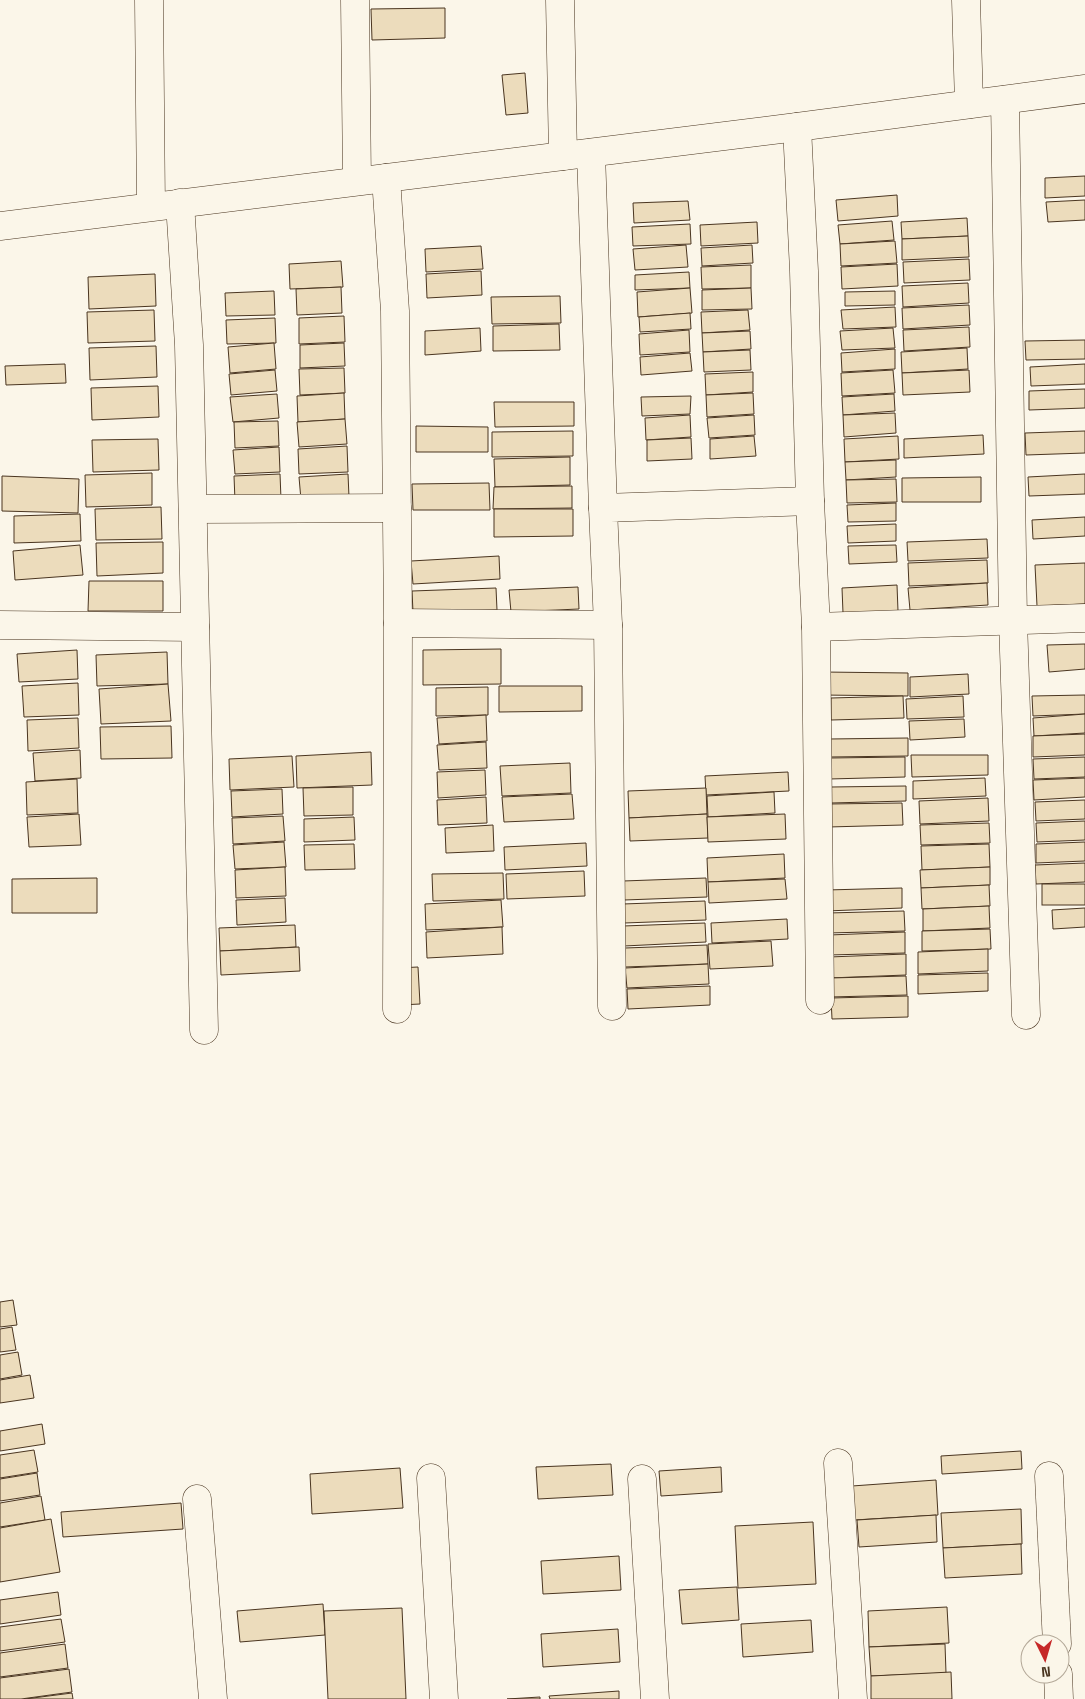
<svg xmlns="http://www.w3.org/2000/svg" width="1085" height="1699" viewBox="0 0 1085 1699" font-family="'Space Grotesk',sans-serif">
	<style>
		.building { fill: #ecdcbc; stroke: #4a3520 }
		.lines { fill: none; stroke-linecap: round; stroke-linejoin: round }
		.minor-casing { stroke: #4a3520; stroke-width: 29 }
		.minor { stroke: #fbf6e9; stroke-width: 28 }
	</style>
	<rect width="100%" height="100%" fill="#fbf6e9"/>
	<g class="building">
		<path d="M445 8V38L372 40 371 9Z"/>
		<path d="M525 73 528 113 506 115 502 75Z"/>
		<path d="M1085 176V196L1045 198V178Z"/>
		<path d="M897 195 898 216 838 221 836 200Z"/>
		<path d="M1085 200V220L1048 222 1046 202Z"/>
		<path d="M688 201 690 220 634 223 633 203Z"/>
		<path d="M967 218 968 236 902 239 901 222Z"/>
		<path d="M892 221 894 240 840 244 838 225Z"/>
		<path d="M757 222 758 243 701 246 700 225Z"/>
		<path d="M690 224 691 244 633 246 632 227Z"/>
		<path d="M968 236 969 257 902 260V239Z"/>
		<path d="M895 241 897 263 841 266 840 244Z"/>
		<path d="M686 245 688 267 635 270 633 249Z"/>
		<path d="M752 245 753 263 702 266 701 248Z"/>
		<path d="M481 246 483 269 426 272 425 249Z"/>
		<path d="M969 259 970 280 904 283 903 262Z"/>
		<path d="M341 261 343 287 290 289 289 264Z"/>
		<path d="M897 264 898 286 842 289 841 267Z"/>
		<path d="M751 265V288L702 289 701 267Z"/>
		<path d="M481 271 482 295 427 298 426 274Z"/>
		<path d="M689 272 690 288 635 290V275Z"/>
		<path d="M155 274 156 306 89 309 88 277Z"/>
		<path d="M968 283 969 303 903 307 902 286Z"/>
		<path d="M341 287 342 313 297 315 296 289Z"/>
		<path d="M690 288 692 313 638 317 637 292Z"/>
		<path d="M751 288 752 309 702 310V290Z"/>
		<path d="M274 291 275 315 226 316 225 293Z"/>
		<path d="M895 291V305L845 306V292Z"/>
		<path d="M560 296 561 323 492 324 491 297Z"/>
		<path d="M969 305 970 325 903 329 902 308Z"/>
		<path d="M895 307 896 327 843 329 841 310Z"/>
		<path d="M154 310 155 341 88 343 87 312Z"/>
		<path d="M748 310 750 330 702 333 701 312Z"/>
		<path d="M690 313 691 329 640 332 639 317Z"/>
		<path d="M344 316 345 342 299 344V318Z"/>
		<path d="M275 318 276 343 227 344 226 320Z"/>
		<path d="M559 324 560 350 493 351V326Z"/>
		<path d="M969 327 970 347 904 351 903 330Z"/>
		<path d="M480 328 481 351 425 355V331Z"/>
		<path d="M893 328 895 348 842 350 840 331Z"/>
		<path d="M689 330 690 352 640 355 639 334Z"/>
		<path d="M750 331 751 349 703 352 702 333Z"/>
		<path d="M1085 340V359L1026 360 1025 341Z"/>
		<path d="M274 343 276 369 230 373 228 347Z"/>
		<path d="M344 343 345 366 300 368V345Z"/>
		<path d="M156 346 157 377 90 380 89 348Z"/>
		<path d="M967 348 968 369 902 373 901 352Z"/>
		<path d="M895 349V369L842 372 841 353Z"/>
		<path d="M750 350 751 370 704 372 703 352Z"/>
		<path d="M690 353 692 371 641 375 640 357Z"/>
		<path d="M65 364 66 383 6 385 5 366Z"/>
		<path d="M1085 364V384L1031 386 1030 367Z"/>
		<path d="M344 368 345 393 300 395 299 369Z"/>
		<path d="M275 370 277 391 231 395 229 374Z"/>
		<path d="M893 370 895 393 842 396 841 373Z"/>
		<path d="M969 370 970 392 903 395 902 373Z"/>
		<path d="M753 372V392L706 395 705 374Z"/>
		<path d="M158 386 159 417 92 420 91 388Z"/>
		<path d="M1085 389V408L1029 410V391Z"/>
		<path d="M344 393 345 419 298 422 297 396Z"/>
		<path d="M753 393 754 414 707 417 706 395Z"/>
		<path d="M277 394 279 418 233 422 230 397Z"/>
		<path d="M894 394 895 411 843 415 842 397Z"/>
		<path d="M691 396 690 414 642 416 641 397Z"/>
		<path d="M494 402H574V426L495 427Z"/>
		<path d="M895 413 896 433 844 437 843 415Z"/>
		<path d="M690 415 691 437 646 440 645 418Z"/>
		<path d="M754 415 755 435 709 438 707 418Z"/>
		<path d="M345 419 347 444 299 447 297 422Z"/>
		<path d="M278 421 279 446 235 448 234 422Z"/>
		<path d="M416 426 488 427V452H416Z"/>
		<path d="M573 431V456L492 457V432Z"/>
		<path d="M1085 431V453L1026 455 1025 433Z"/>
		<path d="M983 435 984 454 904 458V439Z"/>
		<path d="M754 436 756 456 710 459V439Z"/>
		<path d="M898 436 899 459 845 462 844 439Z"/>
		<path d="M691 438 692 459 647 461V440Z"/>
		<path d="M158 439 159 470 93 472 92 440Z"/>
		<path d="M347 446 348 472 299 474 298 449Z"/>
		<path d="M279 447 280 472 235 474 233 450Z"/>
		<path d="M570 457V485L495 487 494 459Z"/>
		<path d="M896 460V477L846 480 845 462Z"/>
		<path d="M152 473V505L86 507 85 475Z"/>
		<path d="M280 474 281 499 235 501 234 476Z"/>
		<path d="M348 474 349 497 301 500 299 477Z"/>
		<path d="M1085 474V494L1029 496 1028 477Z"/>
		<path d="M2 476 79 479 78 513 2 511Z"/>
		<path d="M981 477V502H902V478Z"/>
		<path d="M896 479 897 502 847 503 846 480Z"/>
		<path d="M489 483 490 510H413L412 484Z"/>
		<path d="M572 486V508L493 509 494 487Z"/>
		<path d="M896 503V521L848 522 847 505Z"/>
		<path d="M161 507 162 539 96 540 95 509Z"/>
		<path d="M494 509H573V536L494 537Z"/>
		<path d="M80 514 81 541 14 543V516Z"/>
		<path d="M1085 517V536L1033 539 1032 520Z"/>
		<path d="M896 524V541L848 543 847 526Z"/>
		<path d="M987 539 988 558 908 561 907 542Z"/>
		<path d="M163 542V573L97 576 96 543Z"/>
		<path d="M80 545 83 575 15 580 13 551Z"/>
		<path d="M896 545 897 562 849 564 848 546Z"/>
		<path d="M499 556 500 579 413 584 411 561Z"/>
		<path d="M987 560 988 583 909 586 908 563Z"/>
		<path d="M1085 563V604L1037 606 1035 565Z"/>
		<path d="M89 581H163V611H88Z"/>
		<path d="M987 583 988 605 910 610 908 588Z"/>
		<path d="M897 585 898 611 843 613 842 588Z"/>
		<path d="M578 587 579 609 511 612 509 590Z"/>
		<path d="M496 588 497 610 413 612 412 591Z"/>
		<path d="M1085 644V669L1049 672 1047 645Z"/>
		<path d="M501 649V684L423 685V650Z"/>
		<path d="M77 650 78 679 19 682 17 654Z"/>
		<path d="M167 652 168 684 97 686 96 655Z"/>
		<path d="M823 672 908 673V696L822 695Z"/>
		<path d="M968 674 969 694 910 697V677Z"/>
		<path d="M78 683 79 715 24 717 22 686Z"/>
		<path d="M168 684 171 721 101 724 99 689Z"/>
		<path d="M499 686H582V711L499 712Z"/>
		<path d="M488 687V715L436 716V688Z"/>
		<path d="M1085 695V714L1033 716 1032 696Z"/>
		<path d="M903 696 904 718 831 720V698Z"/>
		<path d="M963 696 964 717 907 719 906 699Z"/>
		<path d="M1085 714V733L1034 736 1033 718Z"/>
		<path d="M486 715 487 741 439 744 437 718Z"/>
		<path d="M78 718 79 748 28 751 27 720Z"/>
		<path d="M964 719 965 737 910 740 909 721Z"/>
		<path d="M171 726 172 758 101 759 100 727Z"/>
		<path d="M1085 734V755L1033 757V736Z"/>
		<path d="M908 738V756L829 757V739Z"/>
		<path d="M486 742 487 768 439 770 437 745Z"/>
		<path d="M80 750 81 778 35 781 33 753Z"/>
		<path d="M371 752 372 785 297 788 296 756Z"/>
		<path d="M911 755H988V775L912 777Z"/>
		<path d="M292 756 294 787 230 790 229 759Z"/>
		<path d="M905 757V777L829 779V758Z"/>
		<path d="M1085 757V777L1034 779 1033 759Z"/>
		<path d="M570 763 571 793 502 796 500 766Z"/>
		<path d="M485 770 486 795 438 798 437 772Z"/>
		<path d="M788 772 789 791 706 795 705 776Z"/>
		<path d="M985 778 986 796 913 799V781Z"/>
		<path d="M1085 778V797L1034 800 1033 780Z"/>
		<path d="M77 779 78 813 27 815 26 782Z"/>
		<path d="M906 786V801L831 803V787Z"/>
		<path d="M353 787V815L304 816 303 788Z"/>
		<path d="M706 788 707 814 629 818 628 791Z"/>
		<path d="M282 789 283 814 232 817 231 791Z"/>
		<path d="M774 792 775 813 708 817 707 796Z"/>
		<path d="M572 794 574 819 504 822 502 797Z"/>
		<path d="M486 797 487 823 438 825 437 800Z"/>
		<path d="M988 798 989 821 920 824 919 801Z"/>
		<path d="M1085 800V819L1036 821 1035 802Z"/>
		<path d="M902 803 903 825 828 827V804Z"/>
		<path d="M79 814 81 845 29 847 27 817Z"/>
		<path d="M707 814 708 838 630 841 629 818Z"/>
		<path d="M785 814 786 839 708 842 707 817Z"/>
		<path d="M283 816 285 841 233 844 232 818Z"/>
		<path d="M354 817 355 840 304 842V819Z"/>
		<path d="M1085 821V840L1037 842 1036 823Z"/>
		<path d="M989 823 990 843 921 845 920 825Z"/>
		<path d="M493 825 494 851 446 853 445 828Z"/>
		<path d="M284 842 286 867 235 869 233 845Z"/>
		<path d="M1085 842V861L1036 863V844Z"/>
		<path d="M586 843 587 866 505 870 504 847Z"/>
		<path d="M354 844 355 869 305 870 304 845Z"/>
		<path d="M989 844 990 867 922 870 921 846Z"/>
		<path d="M784 854 785 878 708 882 707 858Z"/>
		<path d="M1085 863V882L1036 884 1035 865Z"/>
		<path d="M285 867 286 896 236 898 235 870Z"/>
		<path d="M990 867V885L921 888 920 870Z"/>
		<path d="M584 871 585 896 507 899 506 874Z"/>
		<path d="M503 873 504 899 433 901 432 874Z"/>
		<path d="M97 878V913H12V879Z"/>
		<path d="M706 878 707 897 624 900 623 881Z"/>
		<path d="M785 879 787 899 709 903 708 882Z"/>
		<rect x="1042" y="884" width="43" height="21"/>
		<path d="M989 885 990 906 922 909 921 888Z"/>
		<path d="M902 888V908L826 911V890Z"/>
		<path d="M285 898 286 922 237 925 236 900Z"/>
		<path d="M501 900 503 927 426 930 425 904Z"/>
		<path d="M705 901 706 920 624 923 623 904Z"/>
		<path d="M989 906 990 928 923 931V909Z"/>
		<path d="M1085 908V927L1053 929 1052 910Z"/>
		<path d="M904 911 905 931 828 933V913Z"/>
		<path d="M787 919 788 939 712 943 711 923Z"/>
		<path d="M705 923 706 942 624 946 623 926Z"/>
		<path d="M295 925 296 947 220 951 219 928Z"/>
		<path d="M502 927 503 954 427 958 426 932Z"/>
		<path d="M990 929 991 949 922 951V931Z"/>
		<path d="M905 932V953L829 955V935Z"/>
		<path d="M771 941 773 966 710 969 708 944Z"/>
		<path d="M707 945 708 964 625 967V948Z"/>
		<path d="M299 947 300 971 221 975 220 951Z"/>
		<path d="M988 949V971L918 974V952Z"/>
		<path d="M906 954V975L829 978V957Z"/>
		<path d="M708 964 709 984 627 988 625 968Z"/>
		<path d="M418 967 420 1004 400 1005 398 968Z"/>
		<path d="M988 973V991L918 994V975Z"/>
		<path d="M906 976 907 995 830 997V978Z"/>
		<path d="M710 986V1005L628 1009 627 989Z"/>
		<path d="M908 996V1017L832 1019 831 998Z"/>
		<path d="M13 1300 17 1325 0 1327V1302Z"/>
		<path d="M12 1327 16 1350 0 1352V1329Z"/>
		<path d="M18 1352 22 1375 0 1379V1355Z"/>
		<path d="M30 1375 34 1398 0 1403V1380Z"/>
		<path d="M42 1424 45 1444 0 1451V1431Z"/>
		<path d="M34 1450 38 1472 0 1478V1455Z"/>
		<path d="M1021 1451 1022 1469 942 1474 941 1456Z"/>
		<path d="M611 1464 613 1495 538 1499 536 1467Z"/>
		<path d="M721 1467 722 1492 661 1496 659 1471Z"/>
		<path d="M400 1468 403 1508 312 1514 310 1474Z"/>
		<path d="M37 1473 40 1495 0 1501V1479Z"/>
		<path d="M936 1480 938 1515 854 1520 852 1486Z"/>
		<path d="M41 1496 45 1520 0 1527V1503Z"/>
		<path d="M181 1503 183 1529 63 1537 61 1512Z"/>
		<path d="M1021 1509 1022 1544 943 1548 941 1513Z"/>
		<path d="M936 1515 937 1542 859 1547 857 1520Z"/>
		<path d="M51 1519 60 1572 0 1582V1528Z"/>
		<path d="M813 1522 816 1584 738 1588 735 1526Z"/>
		<path d="M1021 1544 1022 1574 945 1578 943 1548Z"/>
		<path d="M619 1556 621 1590 543 1594 541 1561Z"/>
		<path d="M737 1587 739 1620 682 1624 679 1590Z"/>
		<path d="M58 1592 61 1615 0 1624V1600Z"/>
		<path d="M323 1604 325 1635 240 1642 237 1611Z"/>
		<path d="M947 1607 949 1643 869 1647 868 1611Z"/>
		<path d="M402 1608 406 1699H328L324 1611Z"/>
		<path d="M61 1619 65 1642 0 1651V1627Z"/>
		<path d="M811 1620 813 1652 743 1657 741 1624Z"/>
		<path d="M618 1629 620 1662 543 1667 541 1634Z"/>
		<path d="M65 1644 68 1668 0 1677V1653Z"/>
		<path d="M945 1644 946 1673 871 1676 869 1647Z"/>
		<path d="M69 1669 72 1692 21 1699H0V1678Z"/>
		<path d="M951 1672 952 1699H871V1676Z"/>
		<path d="M619 1691V1699H550L549 1696Z"/>
		<path d="M72 1693 73 1699H25Z"/>
		<path d="M540 1697V1699H507Z"/>
	</g>
	<g class="lines">
		<defs>
			<g id="minor">
				<path d="M149 0 151 206"/>
				<path d="M355 0 357 181"/>
				<path d="M560 0 563 156"/>
				<path d="M966 0 969 104"/>
				<path d="M1005 100 1013 620 1026 1015"/>
				<path d="M797 127 804 271 810 501 816 627 820 1000"/>
				<path d="M591 153 603 508"/>
				<path d="M386 178 395 311 398 623 397 1009"/>
				<path d="M180 203 189 345 204 1030"/>
				<path d="M0 226 797 127 1085 89"/>
				<path d="M193 509 397 508"/>
				<path d="M398 623 608 625"/>
				<path d="M0 625 195 627"/>
				<path d="M816 627 1085 618"/>
				<path d="M612 1006 608 625 603 508 810 501"/>
				<path d="M838 1463 853 1699"/>
				<path d="M1049 1476 1057 1644"/>
				<path d="M431 1478 444 1699"/>
				<path d="M642 1479 655 1699"/>
				<path d="M197 1499 213 1699"/>
				<path d="M1058 1674 1059 1699"/>
			</g>
		</defs>
		<use href="#minor" class="minor-casing"/>
		<use href="#minor" class="minor"/>
	</g>
	<g transform="translate(1045 1659) rotate(175)"><circle r="24" fill="#fbf6e9" stroke="#b4a999"/>
	<path d="M0-4L9 19L0 12L-9 19Z" fill="#c62828"/>
	<text y="-8" font-size="14" font-weight="bold" text-anchor="middle" fill="#4a3520">N</text>
	</g>
</svg>
